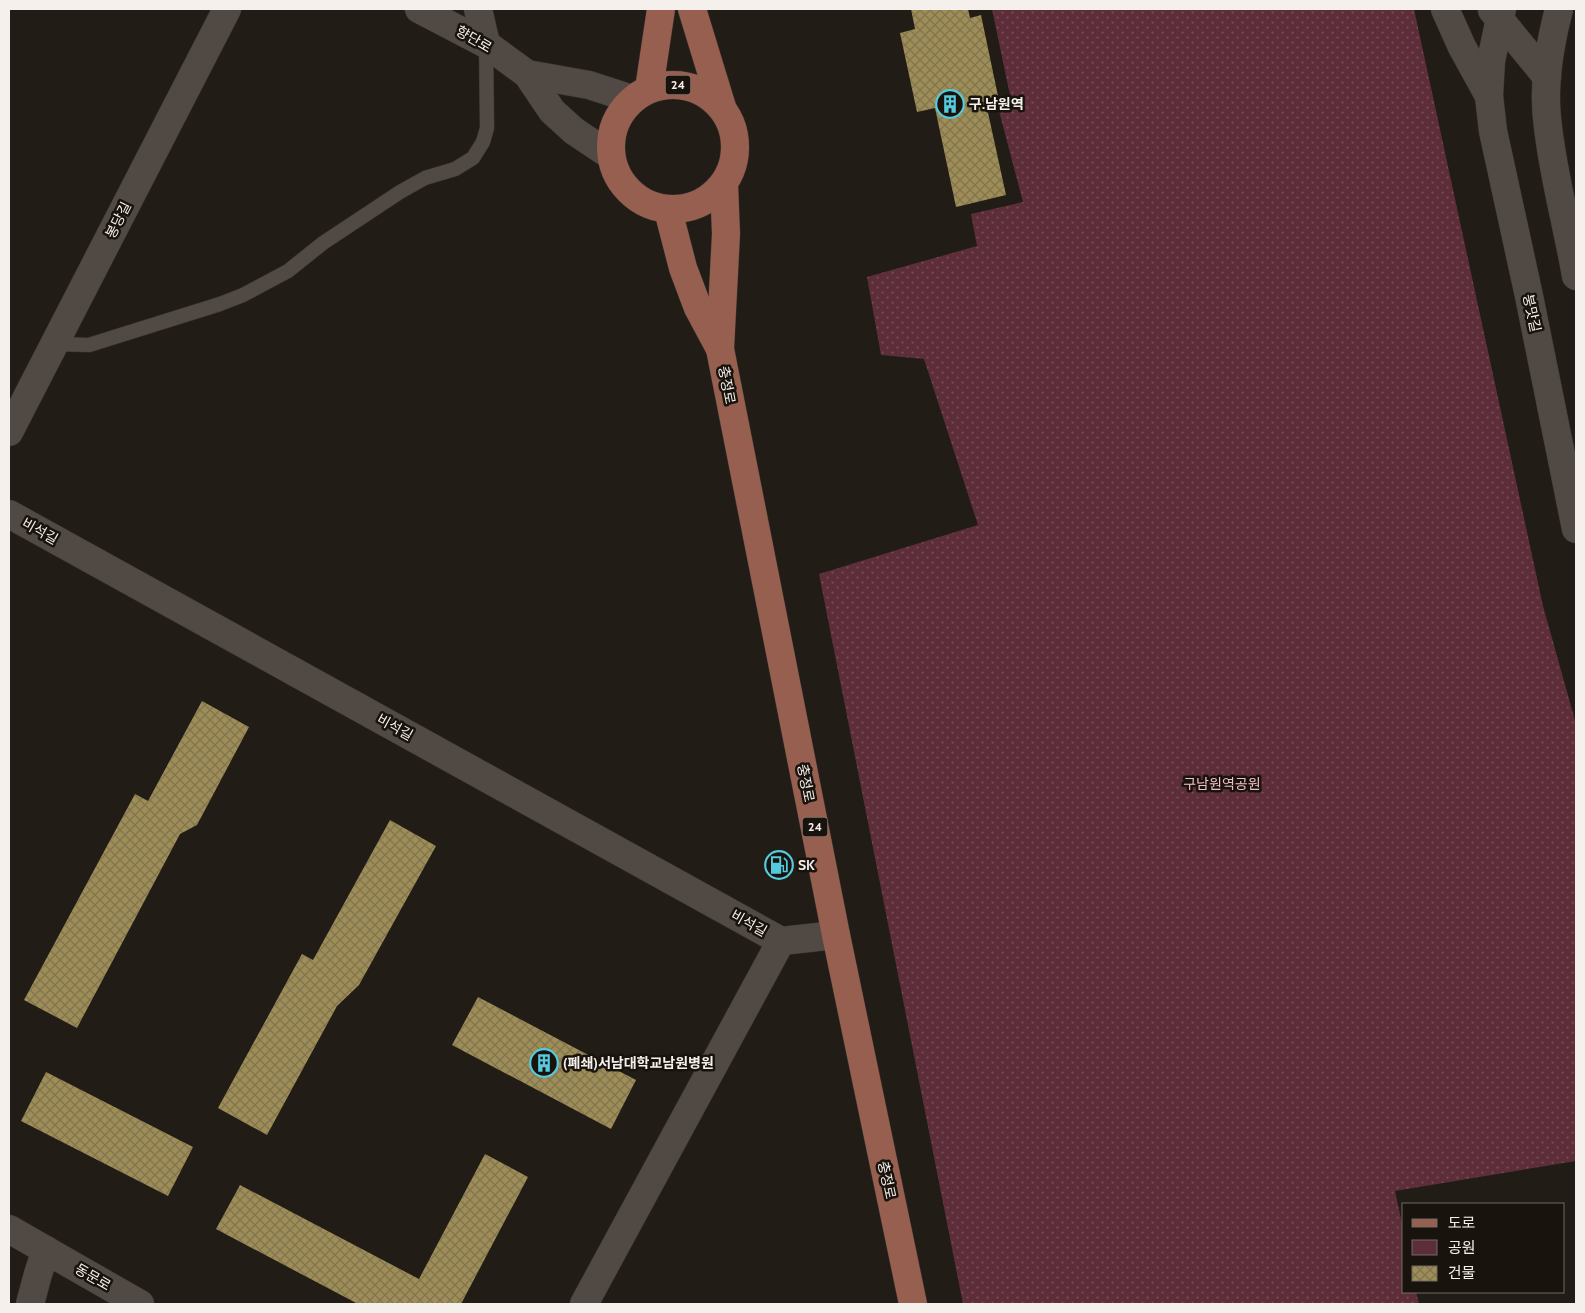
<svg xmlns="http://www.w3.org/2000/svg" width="1585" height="1313" viewBox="0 0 1585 1313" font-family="Cabin,'Noto Sans KR',sans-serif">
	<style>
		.green { fill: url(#green-dots) }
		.building { fill: url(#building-cross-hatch) }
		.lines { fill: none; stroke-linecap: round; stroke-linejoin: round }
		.service-casing { stroke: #3b3532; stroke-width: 15 }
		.minor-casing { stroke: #3b3532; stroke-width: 29 }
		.primary-casing { stroke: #3b3532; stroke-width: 29 }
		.service { stroke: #514943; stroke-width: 14 }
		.minor { stroke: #514943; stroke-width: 28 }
		.primary { stroke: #975f50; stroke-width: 28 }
		.labels { text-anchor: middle; stroke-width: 5; stroke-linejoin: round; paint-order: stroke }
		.shield { fill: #19130d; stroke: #b3aea9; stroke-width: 1 }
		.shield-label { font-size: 12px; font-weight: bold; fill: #f5f0ec }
		.street-label { font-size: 14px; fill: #f5f0ec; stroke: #19130d }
		.poi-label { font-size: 14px; font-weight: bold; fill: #f5f0ec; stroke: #19130d; text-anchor: start }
		.park-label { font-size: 14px; fill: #f4bec9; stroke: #19130d }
	</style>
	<defs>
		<pattern id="green-dots" width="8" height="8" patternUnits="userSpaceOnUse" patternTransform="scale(1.25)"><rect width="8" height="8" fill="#5d2e3a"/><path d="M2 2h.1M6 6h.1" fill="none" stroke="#754d57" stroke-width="1.8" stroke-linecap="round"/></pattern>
		<pattern id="building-cross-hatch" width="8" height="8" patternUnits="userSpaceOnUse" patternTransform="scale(1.25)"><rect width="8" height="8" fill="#9e8d57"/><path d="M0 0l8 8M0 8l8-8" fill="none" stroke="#817551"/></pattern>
	</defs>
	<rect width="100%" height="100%" fill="#221c16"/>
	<path class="green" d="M992 9H1414L1543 606 1576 724V1161L1395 1191 1404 1233V1292H1416L1419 1304H963L819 574 978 525 924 359 881 355 867 277 977 246 971 214 1023 202 998 107 1011 100Z"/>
	<g class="building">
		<path d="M911 9H968L970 18 981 15 998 96 985 99 1006 195 956 207 935 108 917 112 900 33 915 29Z"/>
		<path d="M202 701 249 727 197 825 180 834 77 1028 24 1000 135 794 148 801Z"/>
		<path d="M390 820 436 846 359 985 337 1006 267 1135 218 1108 302 954 313 960Z"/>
		<path d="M478 997 636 1080 611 1129 452 1045Z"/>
		<path d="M46 1072 193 1147 168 1196 21 1121Z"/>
		<path d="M485 1154 528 1177 461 1304H358L216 1229 240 1185 419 1279Z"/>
	</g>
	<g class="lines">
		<defs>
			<path id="service" d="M54 344 89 345 220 304 243 295 288 271 323 243 400 192 425 178 455 169 473 158 483 142 487 128 486 44"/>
			<g id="minor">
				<path d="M419 9 486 44 527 74 552 111 574 131 610 155"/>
				<path d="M478 9 486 44"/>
				<path d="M1445 9 1462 47 1489 96"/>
				<path d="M1502 9 1491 61 1489 96 1493 131 1529 296 1576 529"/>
				<path d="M1559 9C1550 44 1543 81 1547 118 1552 172 1567 223 1576 276"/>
				<path d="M1492 10 1547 77"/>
				<path d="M527 74 589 85 632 99"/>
				<path d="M9 432 227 9"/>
				<path d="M9 514 781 941 836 935"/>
				<path d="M9 1229 140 1304"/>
				<path d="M30 1304 38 1274 46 1250"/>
				<path d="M584 1304 781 941"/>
			</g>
			<g id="primary">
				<path d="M692 9 722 107"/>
				<circle cx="673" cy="147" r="62"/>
				<path d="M649 89 661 9"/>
				<path d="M724 184 726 234 720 349 836 935 913 1304"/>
				<path d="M668 210 683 268 698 308 720 349"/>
			</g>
		</defs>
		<use href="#service" class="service-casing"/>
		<use href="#minor" class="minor-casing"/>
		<use href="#primary" class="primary-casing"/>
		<use href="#service" class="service"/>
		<use href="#minor" class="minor"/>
		<use href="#primary" class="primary"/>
	</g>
	<defs>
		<symbol id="building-ring" viewBox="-11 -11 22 22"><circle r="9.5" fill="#19130d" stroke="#54cade" stroke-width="1.5"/><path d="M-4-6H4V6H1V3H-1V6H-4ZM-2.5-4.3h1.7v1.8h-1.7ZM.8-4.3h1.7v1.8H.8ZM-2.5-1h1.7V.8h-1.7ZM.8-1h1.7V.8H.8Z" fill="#54cade"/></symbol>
		<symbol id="fuel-ring" viewBox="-11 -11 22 22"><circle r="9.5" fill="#19130d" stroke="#54cade" stroke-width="1.5"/><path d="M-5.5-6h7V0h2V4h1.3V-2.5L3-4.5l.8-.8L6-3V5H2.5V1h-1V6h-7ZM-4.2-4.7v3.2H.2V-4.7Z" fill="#54cade"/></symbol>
	</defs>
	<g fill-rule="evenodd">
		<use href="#building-ring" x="934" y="88" width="32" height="32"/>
		<use href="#fuel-ring" x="763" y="849" width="32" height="32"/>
		<use href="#building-ring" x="528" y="1047" width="32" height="32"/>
	</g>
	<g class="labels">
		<g class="shield">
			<rect x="665.5" y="75.5" width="25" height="19" rx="4"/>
			<rect x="802.5" y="817.5" width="25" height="19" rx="4"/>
		</g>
		<g class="shield-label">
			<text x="678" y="89">24</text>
			<text x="815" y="831">24</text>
		</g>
		<g class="street-label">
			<text transform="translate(474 39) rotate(30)" y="5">향단로</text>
			<text transform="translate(118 220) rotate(-63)" y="5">봉당길</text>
			<text transform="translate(1532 313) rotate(78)" y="5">붕맛길</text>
			<text transform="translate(727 385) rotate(79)" y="5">충정로</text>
			<text transform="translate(40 531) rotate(29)" y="5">비석길</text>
			<text transform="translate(395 727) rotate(29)" y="5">비석길</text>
			<text transform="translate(806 783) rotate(79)" y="5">충정로</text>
			<text transform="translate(749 923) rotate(29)" y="5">비석길</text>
			<text transform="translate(887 1180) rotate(78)" y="5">충정로</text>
			<text transform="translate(93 1277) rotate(30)" y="5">동문로</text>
		</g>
		<g class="poi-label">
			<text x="969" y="109">구.남원역</text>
			<text x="798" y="870">SK</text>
			<text x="563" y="1068">(폐쇄)서남대학교남원병원</text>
		</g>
		<g class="park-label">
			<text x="1222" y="789">구남원역공원</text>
		</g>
	</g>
	<rect width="1585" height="1313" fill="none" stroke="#f5f0ec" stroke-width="20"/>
	<rect x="1402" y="1203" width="162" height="90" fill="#19130d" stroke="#716b66"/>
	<rect x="1412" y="1219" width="25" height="8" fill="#975f50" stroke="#716b66"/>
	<text x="1448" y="1228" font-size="15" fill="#f5f0ec">도로</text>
	<rect x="1412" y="1240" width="25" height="15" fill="#5d2e3a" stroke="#716b66"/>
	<text x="1448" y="1253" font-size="15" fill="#f5f0ec">공원</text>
	<rect x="1412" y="1266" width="25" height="15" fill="url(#building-cross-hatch)" stroke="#716b66"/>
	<text x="1448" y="1278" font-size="15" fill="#f5f0ec">건물</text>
</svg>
